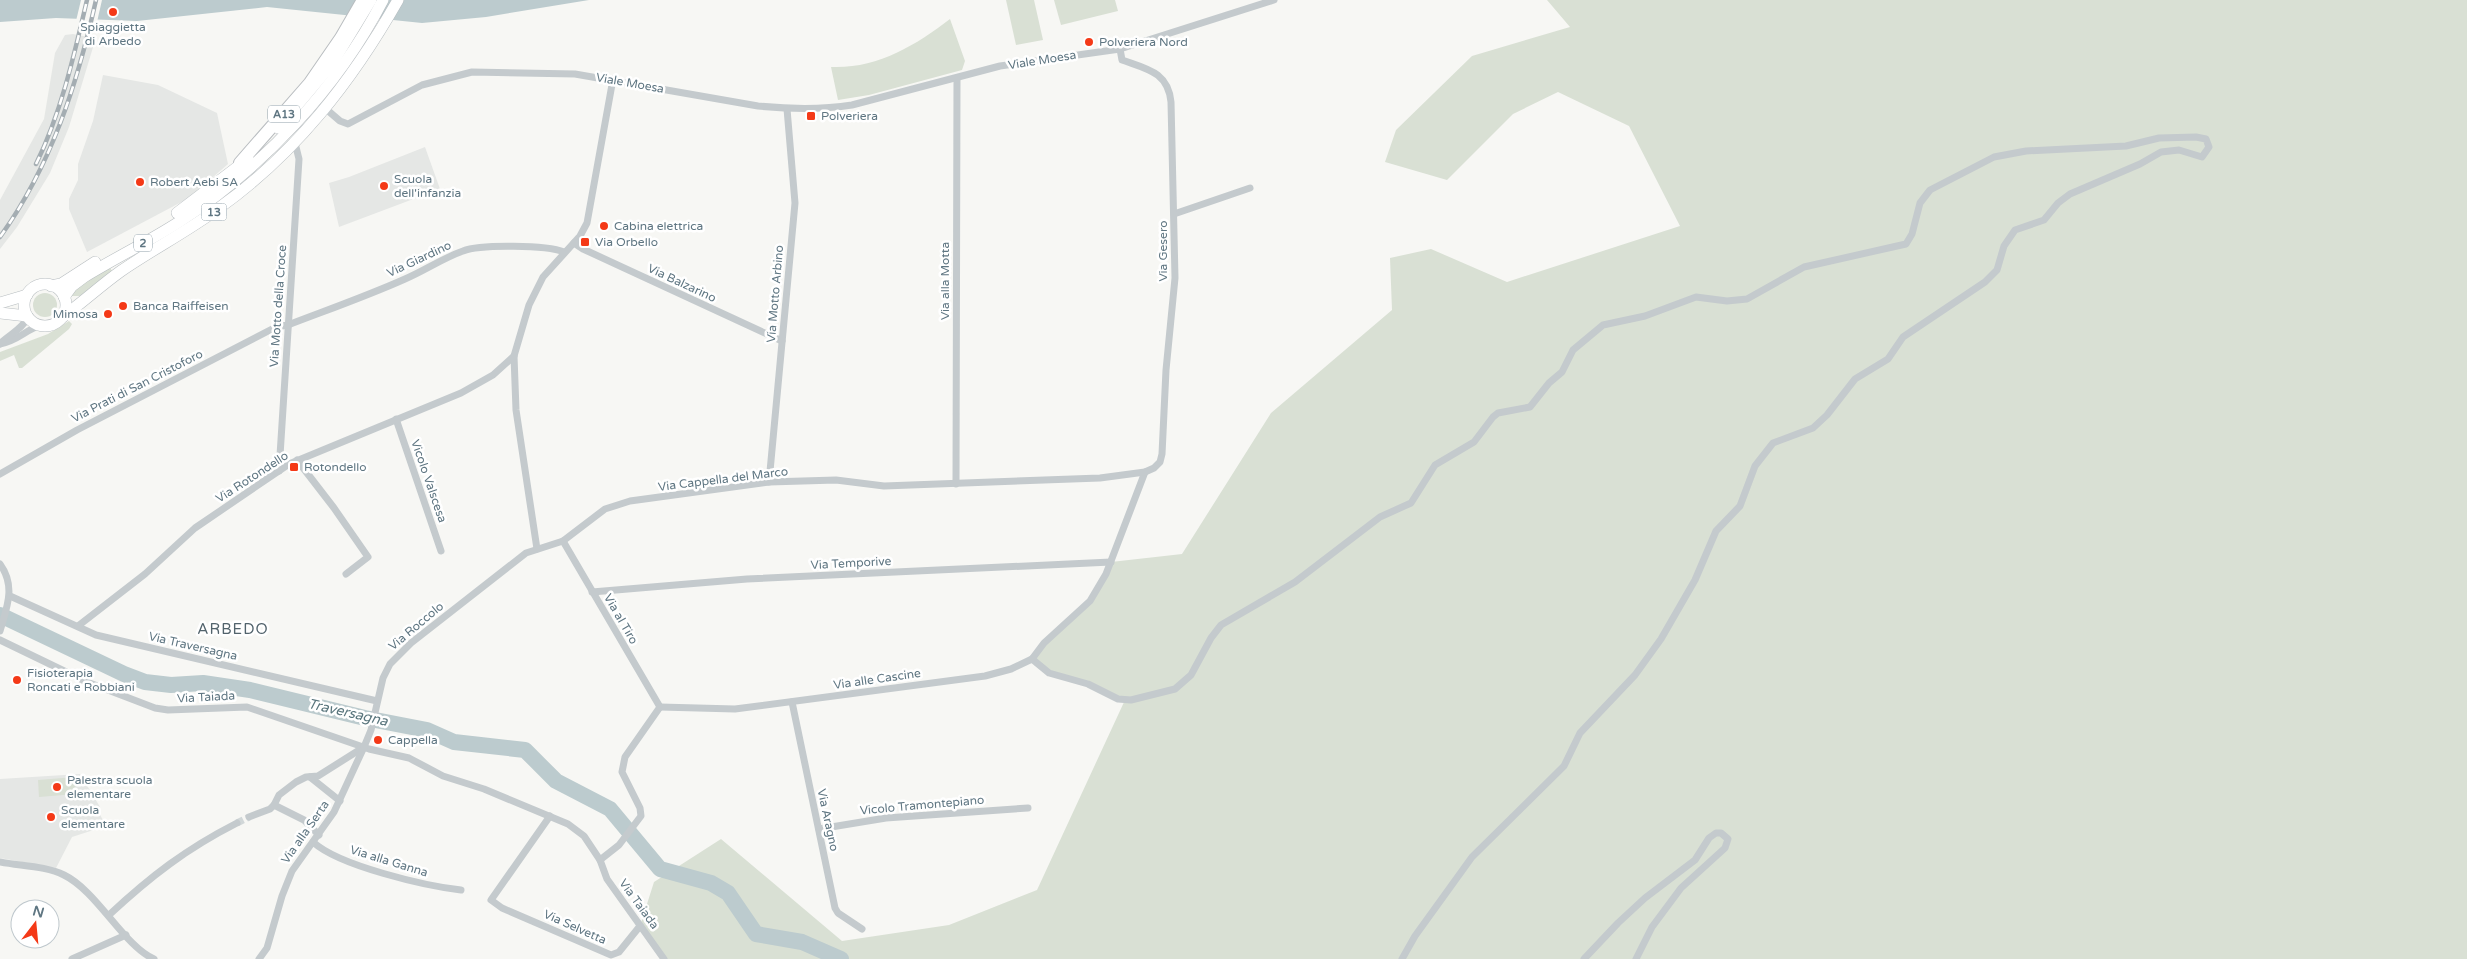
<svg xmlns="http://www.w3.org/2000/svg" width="2467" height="959" viewBox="0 0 2467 959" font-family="'Varela Round',sans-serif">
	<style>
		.built { fill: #e5e7e5 }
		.green { fill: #d9e0d4 }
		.water { fill: #bccbce }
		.pier { fill: #f7f7f4 }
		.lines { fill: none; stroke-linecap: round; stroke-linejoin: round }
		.river { stroke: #bccbce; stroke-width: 16 }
		.minor-tunnel { stroke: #d1d7d8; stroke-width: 7; stroke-dasharray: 7 3.5; stroke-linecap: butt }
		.primary-casing { stroke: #b7bdc0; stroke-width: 12 }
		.motorway-casing { stroke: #b9bdc0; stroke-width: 14 }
		.minor { stroke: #c4cacd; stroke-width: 7 }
		.primary { stroke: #fff; stroke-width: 11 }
		.motorway { stroke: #fff; stroke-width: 12 }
		.rail-casing { stroke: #a4adb2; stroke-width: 4.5 }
		.rail { stroke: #fff; stroke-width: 2.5; stroke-dasharray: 8; stroke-linecap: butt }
		.poi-dot { fill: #f43917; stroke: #fff; stroke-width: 2 }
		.labels { text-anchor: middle; stroke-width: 5; stroke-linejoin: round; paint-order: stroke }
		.shield { fill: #fff; stroke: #8f9fa8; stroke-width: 1 }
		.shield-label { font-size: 11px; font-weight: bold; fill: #5f7682 }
		.poi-label { font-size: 12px; fill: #5f7682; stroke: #fff; text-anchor: start }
		.street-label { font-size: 12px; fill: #5f7682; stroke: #fff }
		.water-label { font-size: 14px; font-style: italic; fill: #5a767d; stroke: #fff }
		.quarter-label { font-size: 15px; letter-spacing: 1px; fill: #52636c; stroke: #fff }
	</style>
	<rect width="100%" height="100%" fill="#f7f7f4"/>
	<g class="built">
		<path d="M73 34 93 38 94 44 69 127 50 173 17 227 0 249V200L44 119 55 53 65 35Z"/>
		<path d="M103 75 158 85 217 113 228 164 189 198 87 252 69 209V199L78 180V164L93 121Z"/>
		<path d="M425 147 440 189 339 227 329 183 349 177Z"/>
		<path d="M80 774 100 807 97 809 106 826 72 837 56 868 0 858V779Z"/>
	</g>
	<g class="green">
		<path d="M1006 0H1034L1043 40 1016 45Z"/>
		<path d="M1054 0H1115L1118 11 1061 25Z"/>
		<path d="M1547 0H2467V959H664L640 926 654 882 721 839 842 941 949 925 1037 890 1125 700 1060 677 1032 659 1090 601 1111 562 1182 554 1271 413 1392 310 1390 258 1431 249 1507 282 1680 226 1629 126 1558 92 1513 114 1447 180 1385 162 1396 130 1472 56 1570 27Z"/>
		<path d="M950 19 965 61 962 70 869 95 838 100 831 67C876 69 915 46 950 19Z"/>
		<path d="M109 266 112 271 80 296H72L71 292Z"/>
		<circle cx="45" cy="305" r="12"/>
		<path d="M69 321 72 324 69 329 22 368H19L14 355 0 361V352L48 334Z"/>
		<path d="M75 777 76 794 39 797 38 780Z"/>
	</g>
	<path class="water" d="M0 0H589L486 17 422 23 267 7 137 21 56 18 0 22Z"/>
	<path class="pier" d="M81 0H102L97 22 76 21Z"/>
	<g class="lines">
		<path class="river" d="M0 615 124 674 145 682 171 685 203 683 250 690 365 718 427 730 454 742 525 750 556 781 610 809 660 869 711 883 728 893 756 934 802 942 841 959"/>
		<path class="minor-tunnel" d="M237 823 249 817"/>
		<defs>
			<g id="primary">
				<path d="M278 128 332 64 371 0"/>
				<path d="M177 213 248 159"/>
				<circle cx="45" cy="305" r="21"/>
				<path d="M51 286 61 284 95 262"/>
				<path d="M64 297 72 286 84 277C115 258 148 242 179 222 262 168 337 89 383 0"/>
				<path d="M0 303 27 295"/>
				<path d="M0 313 27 316"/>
				<path d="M61 318C82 303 100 286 121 271 153 249 188 231 219 208 296 153 352 81 398 0"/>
			</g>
			<path id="motorway" d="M240 163 310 83 341 38 363 0"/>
		</defs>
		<use href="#primary" class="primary-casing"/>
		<use href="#motorway" class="motorway-casing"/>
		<g class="minor">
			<path d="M326 109 340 121 348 124 422 85 472 72 575 74 758 106C789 109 820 110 852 105L1000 66 1120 49 1274 0"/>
			<path d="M1174 214 1250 188"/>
			<path d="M574 243 583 249 782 341"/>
			<path d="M0 344C18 341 25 330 41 325"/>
			<path d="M0 344C9 334 22 330 28 317"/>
			<path d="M396 419 441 551"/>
			<path d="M297 460 334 508 368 557 346 574"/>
			<path d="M279 471 299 159 295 143"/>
			<path d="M0 474 77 430 276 327 288 325C327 310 367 296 405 279 424 271 443 258 463 251 480 244 547 245 564 252"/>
			<path d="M769 482 795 203 787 109"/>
			<path d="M956 484 957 78"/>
			<path d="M563 541 660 707"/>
			<path d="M537 549 516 410 514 356 529 305 543 277 580 236 587 223 613 79"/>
			<path d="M0 564C16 586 7 607 0 631"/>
			<path d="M592 592 747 579 1111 562"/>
			<path d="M10 596 96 635 377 701"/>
			<path d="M78 626 145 574 195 528 289 464 461 393 493 375 514 356"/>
			<path d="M0 640 87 682 155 708 168 710 247 707 369 749 409 758 443 776 484 789 568 824 584 836 600 860 619 845 641 816 640 808 622 772 625 757 660 707"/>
			<path d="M1032 659 1049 673 1088 684 1118 699 1131 700 1175 689 1191 675 1211 638 1221 625 1295 582 1380 517 1411 503 1435 465 1474 442 1493 417 1498 413 1530 407 1549 383 1562 372 1573 350 1603 325 1645 316 1696 297 1727 301 1747 299 1804 267 1906 244 1912 234 1920 203 1930 190 1994 157 2026 151 2126 146 2159 138 2196 137 2206 139 2209 147 2202 157 2179 150 2161 152 2140 164 2070 194 2058 203 2044 220 2015 230 2004 246 1997 270 1985 282 1903 337 1888 359 1855 379 1827 415 1813 428 1773 443 1755 466 1740 506 1716 531 1695 580 1661 639 1635 675 1580 733 1564 766 1472 857 1415 936 1402 959"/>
			<path d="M792 702 835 908 838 913 862 929"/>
			<path d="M660 707 735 709 985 676 1011 669 1032 659 1044 643 1090 601 1106 574 1145 472"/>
			<path d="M310 777 340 801"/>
			<path d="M274 805 304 820 319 835"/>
			<path d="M550 816 491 900 502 908 611 955 619 952 640 926"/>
			<path d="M249 817 270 809 274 805 279 795 296 782 306 777 318 776 364 747"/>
			<path d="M819 829 886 818 1028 808"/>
			<path d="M313 842C339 866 426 886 461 890"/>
			<path d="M600 860 607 879 664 959"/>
			<path d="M0 862C20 866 46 866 64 875 97 891 124 946 154 959"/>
			<path d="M109 915C151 876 186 849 237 823"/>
			<path d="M72 959 126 935"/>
			<path d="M259 959 267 948 282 896 292 871 334 812 364 747 371 730 383 678 390 664 411 643 526 553 563 541 605 509 630 501 769 482 836 480 884 486 1100 478 1145 472 1154 468 1160 462 1162 454 1166 370 1175 278 1171 102C1168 72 1147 69 1122 60L1120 49"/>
			<path d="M1584 959 1618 923 1645 898 1695 860 1709 838 1716 833H1721L1728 839 1725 848 1681 888 1652 927 1636 959"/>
		</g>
		<use href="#primary" class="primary"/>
		<use href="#motorway" class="motorway"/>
		<defs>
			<g id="rail">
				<path d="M36 164C61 113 74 56 87 0"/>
				<path d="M0 237C51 166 77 85 96 0"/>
			</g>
		</defs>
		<use href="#rail" class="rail-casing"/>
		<use href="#rail" class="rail"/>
	</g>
	<g class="poi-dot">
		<circle cx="113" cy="12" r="5"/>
		<circle cx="1089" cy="42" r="5"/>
		<rect x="806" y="111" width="10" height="10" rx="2.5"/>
		<circle cx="140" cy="182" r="5"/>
		<circle cx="384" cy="186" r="5"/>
		<circle cx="604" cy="226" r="5"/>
		<rect x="580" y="237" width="10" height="10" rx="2.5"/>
		<circle cx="123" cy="306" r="5"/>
		<circle cx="108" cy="314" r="5"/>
		<rect x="289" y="462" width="10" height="10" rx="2.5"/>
		<circle cx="17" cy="680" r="5"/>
		<circle cx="378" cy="740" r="5"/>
		<circle cx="57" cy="787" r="5"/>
		<circle cx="51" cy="817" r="5"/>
	</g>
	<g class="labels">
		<g class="shield">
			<rect x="268" y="105.5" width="32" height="17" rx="4"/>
			<rect x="201.5" y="203.5" width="25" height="17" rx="4"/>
			<rect x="134" y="234.5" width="18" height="17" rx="4"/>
		</g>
		<g class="shield-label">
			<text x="284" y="118">A13</text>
			<text x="214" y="216">13</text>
			<text x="143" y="247">2</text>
		</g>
		<g class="poi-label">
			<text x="113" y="31" text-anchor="middle">Spiaggietta<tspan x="113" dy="14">di Arbedo</tspan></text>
			<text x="1099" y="46">Polveriera Nord</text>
			<text x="821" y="120">Polveriera</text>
			<text x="394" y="183">Scuola<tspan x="394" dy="14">dell'infanzia</tspan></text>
			<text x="150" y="186">Robert Aebi SA</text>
			<text x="614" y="230">Cabina elettrica</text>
			<text x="595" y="246">Via Orbello</text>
			<text x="133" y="310">Banca Raiffeisen</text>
			<text x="98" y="318" text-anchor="end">Mimosa</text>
			<text x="304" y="471">Rotondello</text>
			<text x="27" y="677">Fisioterapia<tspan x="27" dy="14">Roncati e Robbiani</tspan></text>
			<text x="388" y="744">Cappella</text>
			<text x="67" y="784">Palestra scuola<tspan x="67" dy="14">elementare</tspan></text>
			<text x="61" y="814">Scuola<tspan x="61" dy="14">elementare</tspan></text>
		</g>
		<g class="street-label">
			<text transform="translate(1042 60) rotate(-9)" y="4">Viale Moesa</text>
			<text transform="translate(630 83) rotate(10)" y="4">Viale Moesa</text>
			<text transform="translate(1163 251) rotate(-90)" y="4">Via Gesero</text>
			<text transform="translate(419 259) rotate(-25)" y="4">Via Giardino</text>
			<text transform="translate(945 281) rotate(-90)" y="4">Via alla Motta</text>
			<text transform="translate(682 283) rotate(25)" y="4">Via Balzarino</text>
			<text transform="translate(775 294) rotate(-85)" y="4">Via Motto Arbino</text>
			<text transform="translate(278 306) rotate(-86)" y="4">Via Motto della Croce</text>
			<text transform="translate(137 386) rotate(-27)" y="4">Via Prati di San Cristoforo</text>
			<text transform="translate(252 477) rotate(-33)" y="4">Via Rotondello</text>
			<text transform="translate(723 479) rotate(-7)" y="4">Via Cappella del Marco</text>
			<text transform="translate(429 481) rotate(71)" y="4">Vicolo Valscesa</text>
			<text transform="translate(851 563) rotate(-3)" y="4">Via Temporive</text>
			<text transform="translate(621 619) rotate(60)" y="4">Via al Tiro</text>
			<text transform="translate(416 626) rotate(-40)" y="4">Via Roccolo</text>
			<text transform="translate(193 646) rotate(13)" y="4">Via Traversagna</text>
			<text transform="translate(877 679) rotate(-8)" y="4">Via alle Cascine</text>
			<text transform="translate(206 697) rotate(-3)" y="4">Via Taiada</text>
			<text transform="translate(922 805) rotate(-5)" y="4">Vicolo Tramontepiano</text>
			<text transform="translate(828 820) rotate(78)" y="4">Via Aragno</text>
			<text transform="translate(305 832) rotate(-55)" y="4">Via alla Serta</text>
			<text transform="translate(389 861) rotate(17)" y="4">Via alla Ganna</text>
			<text transform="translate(639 904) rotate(54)" y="4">Via Taiada</text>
			<text transform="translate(575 927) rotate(24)" y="4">Via Selvetta</text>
		</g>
		<g class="water-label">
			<text transform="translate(348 712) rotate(13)" y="5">Traversagna</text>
		</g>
		<g class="quarter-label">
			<text x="233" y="634">ARBEDO</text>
		</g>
	</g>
	<g transform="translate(35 924) rotate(16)"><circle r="24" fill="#ffffff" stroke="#bfc8cd"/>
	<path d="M0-4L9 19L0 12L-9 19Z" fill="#f43917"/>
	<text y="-8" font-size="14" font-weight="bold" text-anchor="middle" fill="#5f7682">N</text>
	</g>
</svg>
